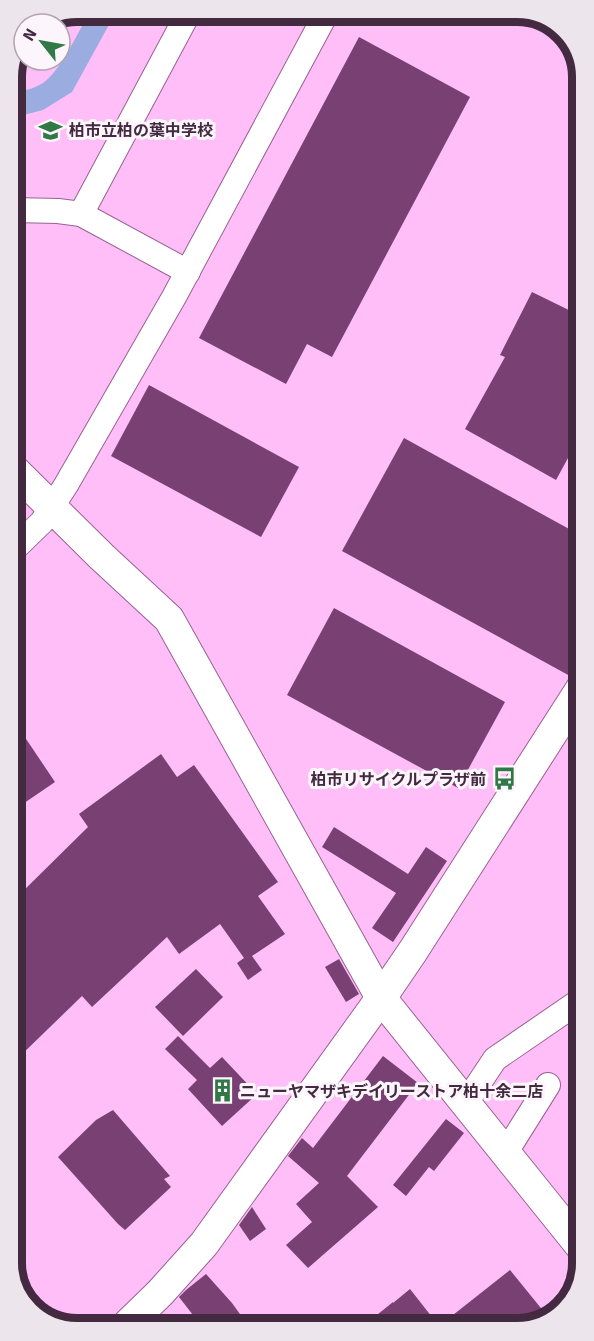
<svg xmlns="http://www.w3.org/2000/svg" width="594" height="1341" viewBox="0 0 594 1341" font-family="Signika,'Noto Sans JP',sans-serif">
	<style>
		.pitch { fill: #9bace0 }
		.building { fill: #784073 }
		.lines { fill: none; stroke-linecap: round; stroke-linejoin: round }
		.minor-casing { stroke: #9a6094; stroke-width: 26 }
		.tertiary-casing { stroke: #9a6094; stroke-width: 32 }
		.minor { stroke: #fff; stroke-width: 24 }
		.tertiary { stroke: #fff; stroke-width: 30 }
		.labels { text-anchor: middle; stroke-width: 6; stroke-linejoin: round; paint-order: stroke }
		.poi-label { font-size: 16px; font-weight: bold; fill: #432a40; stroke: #fcf5fb; text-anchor: start }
		.rim { fill: none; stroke: #432a40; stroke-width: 8 }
	</style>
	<rect width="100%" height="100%" fill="#ffbef7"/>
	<path class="pitch" d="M90 12H116L72 92 43 110 12 118V93C23 91 34 89 43 83 60 72 79 30 90 12Z"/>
	<g class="building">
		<path d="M359 37 470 97 332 357 307 344 286 384 199 338Z"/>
		<path d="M532 292 579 315 580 436 556 480 465 429 505 357 500 355Z"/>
		<path d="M149 385 299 467 261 537 111 456Z"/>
		<path d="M404 438 580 535V659L570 676 342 551Z"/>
		<path d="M334 608 505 702 458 788 287 695Z"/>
		<path d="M14 721 55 782 14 810Z"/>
		<path d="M161 754 177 777 194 765 278 882 258 896 285 934 252 956 262 970 248 980 237 963 244 958 220 924 179 954 167 937 92 1007 82 996 15 1061 14 900 88 827 79 814Z"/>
		<path d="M334 827 408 874 426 847 447 861 393 942 372 928 396 893 322 847Z"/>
		<path d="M339 959 359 994 346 1002 325 967Z"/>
		<path d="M196 969 223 997 183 1036 155 1007Z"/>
		<path d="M178 1036 210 1068 222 1057 257 1094 222 1126 188 1089 197 1080 165 1049Z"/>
		<path d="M383 1056 418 1083 347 1176 378 1207 308 1268 286 1245 312 1222 296 1204 319 1183 288 1156 302 1138 313 1148Z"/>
		<path d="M113 1110 170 1176 164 1179 171 1187 125 1230 118 1224 58 1157 96 1120Z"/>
		<path d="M446 1119 464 1133 434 1171 429 1167 406 1196 393 1185Z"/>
		<path d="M252 1207 266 1229 250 1241 239 1225Z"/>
		<path d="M510 1270 549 1318 538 1325 439 1326Z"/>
		<path d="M206 1274 232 1303 250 1328H203L179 1297 186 1290Z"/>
		<path d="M410 1289 439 1326 362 1327 393 1302V1303Z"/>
	</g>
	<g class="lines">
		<defs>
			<g id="minor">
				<path d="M13 210 58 211 81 214 189 12"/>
				<path d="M81 214 188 272"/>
				<path d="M13 550 42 522 66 485 174 297 327 12"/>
				<path d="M465 1104 495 1059 581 1000"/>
				<path d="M506 1152 548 1085"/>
			</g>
			<g id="tertiary">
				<path d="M13 469 102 557 169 619 381 998 582 1248"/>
				<path d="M124 1328 160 1293 204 1244 381 998 413 951 580 690"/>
			</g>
		</defs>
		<use href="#minor" class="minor-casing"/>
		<use href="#tertiary" class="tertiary-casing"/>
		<use href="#minor" class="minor"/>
		<use href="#tertiary" class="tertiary"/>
	</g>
	<defs>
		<symbol id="school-bare" viewBox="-9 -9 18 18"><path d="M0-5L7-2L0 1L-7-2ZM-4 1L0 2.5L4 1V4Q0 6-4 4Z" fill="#307845" stroke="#fcf5fb" stroke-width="2.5" paint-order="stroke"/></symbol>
		<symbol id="bus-bare" viewBox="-9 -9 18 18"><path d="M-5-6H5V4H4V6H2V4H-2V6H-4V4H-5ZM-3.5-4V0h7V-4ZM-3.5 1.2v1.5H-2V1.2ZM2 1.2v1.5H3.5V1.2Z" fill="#307845" stroke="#fcf5fb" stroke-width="2.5" paint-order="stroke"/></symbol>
		<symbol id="building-bare" viewBox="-9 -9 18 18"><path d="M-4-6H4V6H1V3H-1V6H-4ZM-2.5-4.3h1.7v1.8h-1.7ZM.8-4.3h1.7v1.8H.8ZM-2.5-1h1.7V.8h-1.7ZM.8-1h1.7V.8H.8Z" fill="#307845" stroke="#fcf5fb" stroke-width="2.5" paint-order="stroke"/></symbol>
	</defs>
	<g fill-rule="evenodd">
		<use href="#school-bare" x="34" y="114" width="33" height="33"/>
		<use href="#bus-bare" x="488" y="762" width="33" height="33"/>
		<use href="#building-bare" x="206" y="1074" width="33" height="33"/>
	</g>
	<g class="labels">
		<g class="poi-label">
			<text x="69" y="136">柏市立柏の葉中学校</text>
			<text x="486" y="785" text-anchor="end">柏市リサイクルプラザ前</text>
			<text x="240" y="1097">ニューヤマザキデイリーストア柏十余二店</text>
		</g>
	</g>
	<path d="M0 0H594V1341H0ZM77 22H517A55 55 0 0 1 572 77V1263A55 55 0 0 1 517 1318H77A55 55 0 0 1 22 1263V77A55 55 0 0 1 77 22Z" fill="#ede5ec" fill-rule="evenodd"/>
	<path class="rim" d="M77 22H517A55 55 0 0 1 572 77V1263A55 55 0 0 1 517 1318H77A55 55 0 0 1 22 1263V77A55 55 0 0 1 77 22Z"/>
	<g transform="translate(42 42) rotate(301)"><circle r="28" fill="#fcf5fb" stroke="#b2a4b0" stroke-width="1.5"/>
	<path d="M0-4.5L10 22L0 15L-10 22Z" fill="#307845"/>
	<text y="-9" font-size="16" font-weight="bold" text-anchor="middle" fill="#432a40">N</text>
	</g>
</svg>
